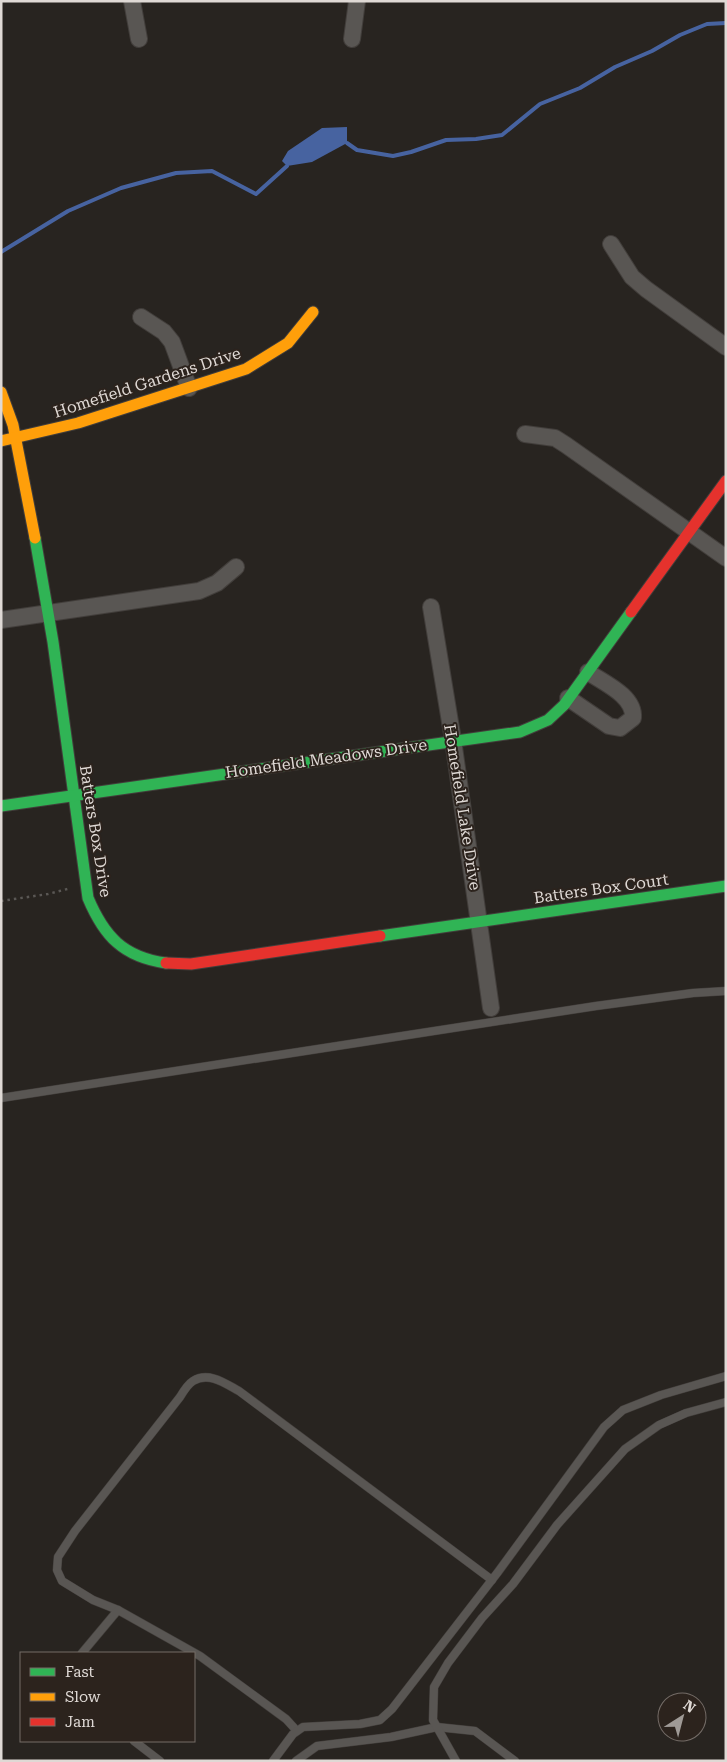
<svg xmlns="http://www.w3.org/2000/svg" width="727" height="1762" viewBox="0 0 727 1762" font-family="'Roboto Serif',serif">
	<style>
		.water { fill: #4763a0 }
		.lines { fill: none; stroke-linecap: round; stroke-linejoin: round }
		.stream { stroke: #4763a0; stroke-width: 4 }
		.lane-casing { stroke: #423e3b; stroke-width: 9 }
		.street-casing { stroke: #423e3b; stroke-width: 18 }
		.fast-casing { stroke: #423e3b; stroke-width: 13 }
		.slow-casing { stroke: #423e3b; stroke-width: 13 }
		.jam-casing { stroke: #423e3b; stroke-width: 13 }
		.path { stroke: #5a5754; stroke-width: 2.5; stroke-dasharray: 2.5 4; stroke-linecap: butt }
		.lane { stroke: #595653; stroke-width: 8 }
		.street { stroke: #595653; stroke-width: 16 }
		.fast { stroke: #30b455; stroke-width: 11 }
		.slow { stroke: #ff9f0a; stroke-width: 11 }
		.jam { stroke: #e5322d; stroke-width: 11 }
		.labels { text-anchor: middle; stroke-width: 4; stroke-linejoin: round; paint-order: stroke }
		.street-label { font-size: 16px; fill: #dfd9d5; stroke: #2c231d }
	</style>
	<rect width="100%" height="100%" fill="#282420"/>
	<path class="water" d="M347 127V143L312 162 287 166 282 161 288 151 322 128Z"/>
	<g class="lines">
		<g class="stream">
			<path d="M347 143 357 150 393 156 411 152 446 140 476 139 502 135 540 104 580 88 615 67 652 51 680 35 707 24 726 23"/>
			<path d="M1 252 68 211 121 188 176 173 212 171 256 194 287 166"/>
		</g>
		<defs>
			<g id="lane">
				<path d="M1 1098 596 1006 693 993 726 991"/>
				<path d="M118 1610 93 1600 62 1581 57 1570 58 1557 75 1531 180 1397C183 1392 188 1384 193 1381 209 1371 226 1384 239 1391L492 1580"/>
				<path d="M82 1653 118 1610 200 1656 286 1719 297 1731"/>
				<path d="M134 1741 160 1761"/>
				<path d="M273 1761 293 1734 303 1727 360 1724 380 1720 392 1709 498 1572 604 1427 623 1410 661 1395 726 1376"/>
				<path d="M296 1761 317 1746 391 1737 437 1727 475 1731 515 1761"/>
				<path d="M456 1761 433 1720 434 1687 448 1663 482 1618 513 1584 557 1525 625 1449 659 1425 686 1413 726 1402"/>
			</g>
			<g id="street">
				<path d="M132 1 139 39"/>
				<path d="M352 39 357 1"/>
				<path d="M611 244 632 277 646 289 726 347"/>
				<path d="M141 317 164 332 172 342 189 388"/>
				<path d="M525 434 555 438 566 445 726 558"/>
				<path d="M431 607 453 740 491 1008"/>
				<path d="M1 620 199 591 217 583 236 567"/>
				<path d="M568 698 609 726 620 728 633 718C635 696 604 683 588 672"/>
			</g>
			<g id="fast">
				<path d="M35 538 53 642 88 898C104 936 123 957 166 963"/>
				<path d="M1 806 520 732 548 720 564 705 631 612"/>
				<path d="M380 936 726 886"/>
			</g>
			<g id="slow">
				<path d="M1 392 13 425 35 538"/>
				<path d="M1 441 78 423 246 369 288 343 313 312"/>
			</g>
			<g id="jam">
				<path d="M631 612 726 481"/>
				<path d="M166 963 191 964 380 936"/>
			</g>
		</defs>
		<use href="#lane" class="lane-casing"/>
		<use href="#street" class="street-casing"/>
		<use href="#fast" class="fast-casing"/>
		<use href="#slow" class="slow-casing"/>
		<use href="#jam" class="jam-casing"/>
		<path class="path" d="M1 901 48 894 71 888"/>
		<use href="#lane" class="lane"/>
		<use href="#street" class="street"/>
		<use href="#fast" class="fast"/>
		<use href="#slow" class="slow"/>
		<use href="#jam" class="jam"/>
	</g>
	<g class="labels">
		<g class="street-label">
			<text transform="translate(147 382) rotate(-18)" y="6">Homefield Gardens Drive</text>
			<text transform="translate(326 758) rotate(-8)" y="6">Homefield Meadows Drive</text>
			<text transform="translate(463 807) rotate(81)" y="6">Homefield Lake Drive</text>
			<text transform="translate(96 831) rotate(81)" y="6">Batters Box Drive</text>
			<text transform="translate(601 888) rotate(-8)" y="6">Batters Box Court</text>
		</g>
	</g>
	<rect width="727" height="1762" fill="none" stroke="#dfd9d5" stroke-width="5"/>
	<rect x="20" y="1652" width="175" height="90" fill="#2c231d" stroke="#746c67"/>
	<rect x="30" y="1668" width="25" height="8" fill="#30b455" stroke="#746c67"/>
	<text x="65" y="1677" font-size="15" fill="#dfd9d5">Fast</text>
	<rect x="30" y="1693" width="25" height="8" fill="#ff9f0a" stroke="#746c67"/>
	<text x="65" y="1702" font-size="15" fill="#dfd9d5">Slow</text>
	<rect x="30" y="1718" width="25" height="8" fill="#e5322d" stroke="#746c67"/>
	<text x="65" y="1727" font-size="15" fill="#dfd9d5">Jam</text>
	<g transform="translate(682 1717) rotate(36)"><circle r="24" fill="#2c231d" stroke="#746c67"/>
	<path d="M0-4L9 19L0 12L-9 19Z" fill="#9f9a96"/>
	<text y="-8" font-size="14" font-weight="bold" text-anchor="middle" fill="#dfd9d5">N</text>
	</g>
</svg>
